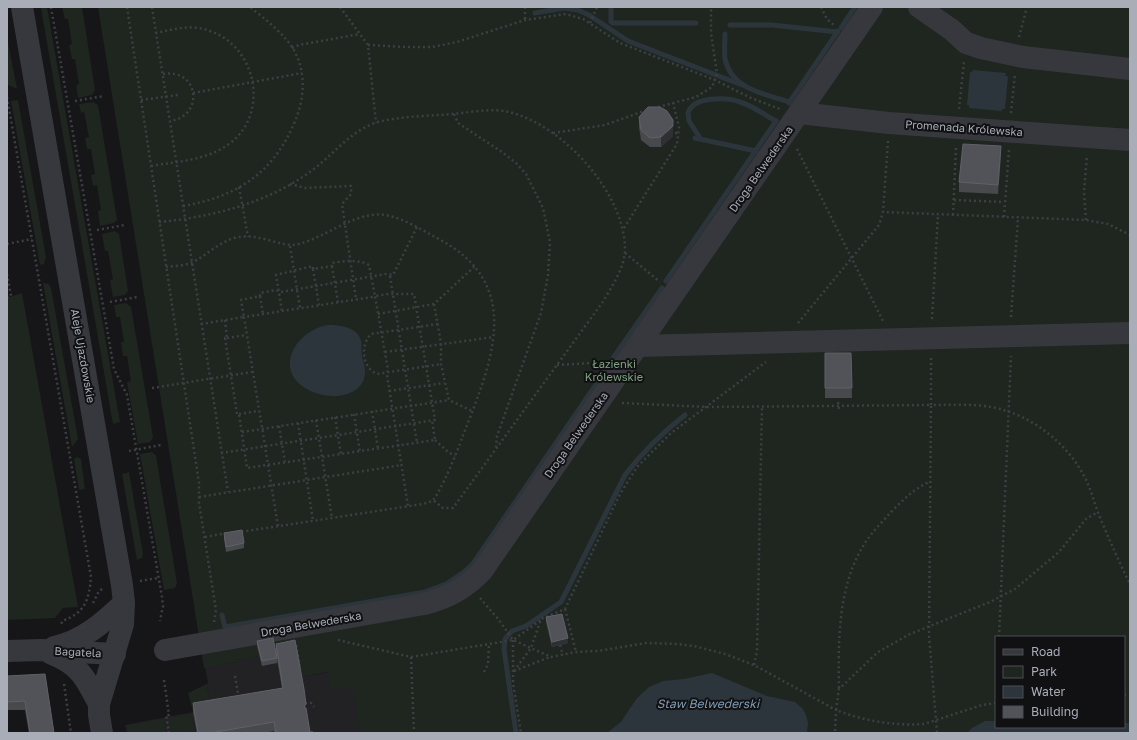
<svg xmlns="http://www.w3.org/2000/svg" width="1137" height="740" viewBox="0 0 1137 740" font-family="'Golos Text',sans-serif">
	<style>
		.built { fill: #222225 }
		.green { fill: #1e261f; fill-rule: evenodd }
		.water { fill: #2c353c }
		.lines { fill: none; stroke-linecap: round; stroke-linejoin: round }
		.stream { stroke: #2c353c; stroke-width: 5 }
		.path { stroke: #3d3f44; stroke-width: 2.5; stroke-dasharray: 2 3; stroke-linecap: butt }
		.minor { stroke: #37383d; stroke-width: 22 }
		.wall { fill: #47494d }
		.shaded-wall { fill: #2f3033 }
		.building { fill: #525359; stroke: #5f6168 }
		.labels { text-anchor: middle; stroke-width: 4; stroke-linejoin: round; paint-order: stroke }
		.street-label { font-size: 11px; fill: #a8adb8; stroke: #111113 }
		.park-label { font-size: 11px; fill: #7fa381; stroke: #111113 }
		.water-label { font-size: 12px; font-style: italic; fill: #7f9bb3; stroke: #111113 }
	</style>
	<rect width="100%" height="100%" fill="#161618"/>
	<path class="built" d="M295 650 299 677 336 671 402 733H127L125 725 210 709 207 684 208 683 205 667 237 662 236 660Z"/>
	<g class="green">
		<path d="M47 7 120 422 113 424 41 8Z"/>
		<path d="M62 7H82L95 90 92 95 78 98 76 85 79 84 75 59H72L69 45 72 44 68 19H65Z"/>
		<path d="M98 7H1130V733H360L352 687 331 691 328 672 299 677 295 650 237 660V662L204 668ZM996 637H1124V727H996Z"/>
		<path d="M7 37 17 89 8 85Z"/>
		<path d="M18 100 46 257 44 264 40 265 11 101Z"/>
		<path d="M93 102 98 105 117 220 114 223 100 226 98 211 101 210 97 185 93 186 91 175 95 174 91 149H87L85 138 89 137 84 112 81 113 79 104Z"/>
		<path d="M115 231 119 234 128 291 125 295 113 297 110 280 113 279 108 251H105L102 234Z"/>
		<path d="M43 283 49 284 51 288 78 439 72 447Z"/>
		<path d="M22 293 78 607 63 608 55 618 7 620V298Z"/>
		<path d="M126 303 131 307 153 437 150 442 138 444 127 382 131 381 127 356H123L121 342H124L120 317H116L114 305Z"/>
		<path d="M152 452 156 456 177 583 175 588 164 590 140 454Z"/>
		<path d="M77 457 81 459 85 489 79 490 74 459Z"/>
		<path d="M129 472 143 554 142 558 137 560 122 474Z"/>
		<path d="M207 684 210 709 193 712 188 693Z"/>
		<path d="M191 714 195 733H178L177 729H171L169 718Z"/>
		<path d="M164 719 166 733H128L127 726Z"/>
	</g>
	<g class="water">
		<path d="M973 70 1006 73 1005 76H1008L1005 109H1002V111L969 108V105H967L970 72H972Z"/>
		<path d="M328 325C340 325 358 327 361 341 362 346 361 351 362 356 363 362 366 368 365 374 362 400 324 400 307 389 272 369 297 330 328 325Z"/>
		<path d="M712 673 767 696 795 702 803 709 806 715 808 723 807 733H607L621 722 637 698 649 687 663 681 684 679Z"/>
		<path d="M985 721H996V727H1124V723H1130V733H967L972 728Z"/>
	</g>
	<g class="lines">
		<g class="stream">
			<path d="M611 7V22L613 23H696"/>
			<path d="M535 13 564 8 578 10 589 15 628 41 742 85"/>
			<path d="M730 25H772L838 32"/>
			<path d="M841 28 855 7"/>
			<path d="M725 34C725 42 724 51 725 59 731 89 765 94 789 102"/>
			<path d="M789 103 838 31"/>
			<path d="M695 138 756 151"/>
			<path d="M700 138 689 121 688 113C693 96 727 97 740 102 753 106 765 115 776 121"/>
			<path d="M666 281 776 121"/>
			<path d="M609 364 662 288"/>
			<path d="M222 615 225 627 425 592 446 584 464 572 472 565 606 370"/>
			<path d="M516 733 504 649 505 639 512 631 526 626 561 602 625 475C642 453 663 432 685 415"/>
		</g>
		<g class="path">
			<path d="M51 7 114 369 127 395 162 597 163 606 160 621"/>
			<path d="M127 7 199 483V503L216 610 214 622"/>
			<path d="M152 7 228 492"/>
			<path d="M340 7 368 45 376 123"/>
			<path d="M525 7V20"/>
			<path d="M821 7 827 19 835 26"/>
			<path d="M590 23 597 7"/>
			<path d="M1019 37 1027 7"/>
			<path d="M368 45 407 47H432L457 42 525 20 566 14 583 19 620 43 715 80 751 98 780 109"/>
			<path d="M292 48 299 45 360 34"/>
			<path d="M163 74C199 68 205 116 170 121"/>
			<path d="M193 93 302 73"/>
			<path d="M7 97 91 577C89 600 85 613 62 621L61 626"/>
			<path d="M141 100 178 95"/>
			<path d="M75 101 104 96"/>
			<path d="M658 107 696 97 712 87 717 74 711 33V7"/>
			<path d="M959 109 964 62"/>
			<path d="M1011 113 1015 74"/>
			<path d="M454 114 458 123 502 152 516 163 526 174 543 208 550 242 548 275 541 313 497 436 496 447"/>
			<path d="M553 133 605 125 647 110"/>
			<path d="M670 133H680"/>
			<path d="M888 141 883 212 1086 220 1108 224 1130 235"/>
			<path d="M797 149 883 321"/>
			<path d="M151 166C179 161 205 161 229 144 270 114 257 47 210 31 191 24 175 29 156 33"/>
			<path d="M290 184 305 188 351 186V194L342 204 356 299"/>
			<path d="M239 187 248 237"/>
			<path d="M954 200 1004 202"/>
			<path d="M183 206C235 197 271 175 293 126 304 102 307 76 295 52 286 35 265 19 250 7"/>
			<path d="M953 215 956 147"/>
			<path d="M1004 217 1009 150"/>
			<path d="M1086 220 1084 192 1087 155"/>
			<path d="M159 222C211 217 264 204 307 174 331 158 350 130 378 122 402 116 428 116 453 114 471 112 492 108 509 112 563 125 626 194 625 251 624 269 611 288 602 303L453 508H443L433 500"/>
			<path d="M624 228 677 144 679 127 673 103"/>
			<path d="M97 230 125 225"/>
			<path d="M7 244 32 239"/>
			<path d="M290 246 300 308"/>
			<path d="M625 253 660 282"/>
			<path d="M332 266 338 302"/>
			<path d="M166 267C174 266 185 266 193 262 207 255 218 243 234 238 259 231 281 249 299 244 329 236 359 208 390 216 406 220 422 230 437 238 527 285 491 363 462 438 458 450 440 494 432 501 429 502 426 503 423 504L240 532"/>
			<path d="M313 269 319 305"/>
			<path d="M7 274 11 296 7 297"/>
			<path d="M390 276 417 443"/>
			<path d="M260 296 263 314"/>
			<path d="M110 302 137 297"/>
			<path d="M434 304 441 343V364L449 400 472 411"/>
			<path d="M378 314 434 304 475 266"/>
			<path d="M1011 317 1018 218"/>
			<path d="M932 319 938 215"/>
			<path d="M225 320 227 338H225L237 414H239L247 468 435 440 432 420"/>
			<path d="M798 323 879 225 883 212"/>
			<path d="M201 324 244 317 241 300 260 296V293L276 290 281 292 386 274 393 275 417 227"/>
			<path d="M438 324 371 334C360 345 362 368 377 374L441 364"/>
			<path d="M227 338 246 335"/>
			<path d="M385 352 494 337"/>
			<path d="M931 358V405C953 405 978 403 1000 409 1038 419 1072 448 1088 484 1092 494 1095 505 1099 515 1109 539 1119 562 1130 584"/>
			<path d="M557 365 593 363 600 365"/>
			<path d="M152 388 252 372"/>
			<path d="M389 391 444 383"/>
			<path d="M838 402 839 409"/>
			<path d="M622 403 708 407 931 405 929 635 937 733"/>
			<path d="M372 411 378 449"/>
			<path d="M239 414 258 411"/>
			<path d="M354 414 360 452"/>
			<path d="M335 417 341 454"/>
			<path d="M316 420 332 518"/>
			<path d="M298 423 313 521"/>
			<path d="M279 426 285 462"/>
			<path d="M242 432 449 400"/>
			<path d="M435 440 448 452 455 456"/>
			<path d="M129 451 161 445"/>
			<path d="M221 453 435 420 414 294H389L375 296 369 265C358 259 344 261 332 263V266L313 269V266L276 275 282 311"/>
			<path d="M199 497 402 465"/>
			<path d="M278 526 244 317 372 297 375 296 388 370 387 375 408 506"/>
			<path d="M205 537 227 533"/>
			<path d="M140 581 158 578"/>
			<path d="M480 598 499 620 513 640 551 657 576 652 598 651 646 643 677 644 694 646 725 654 754 665 836 710 835 733"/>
			<path d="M93 603 99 591 104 588"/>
			<path d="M565 609 576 652"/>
			<path d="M999 637 1011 356"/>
			<path d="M338 640 411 657 513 640 541 620"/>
			<path d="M513 640V683L521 733"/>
			<path d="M296 645 300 666"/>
			<path d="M560 645 563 655"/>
			<path d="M411 657 414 733"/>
			<path d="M754 665 757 651 762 406"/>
			<path d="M514 671 531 648 541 619 565 609 620 494 637 467 670 434 766 362"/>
			<path d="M514 671 550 657"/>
			<path d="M484 672 488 664 489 645"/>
			<path d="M235 676 239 699"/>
			<path d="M164 680 169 715H166L169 733"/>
			<path d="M64 684 71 733"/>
			<path d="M839 688C838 639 838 582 867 540 874 530 883 521 891 512 903 500 914 489 929 482"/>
			<path d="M1124 695 1130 694"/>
			<path d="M305 703H311L314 707"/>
			<path d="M996 703 982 705 924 724C894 726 864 721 836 710L839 689 878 652 910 634 990 602 1015 589 1059 552 1086 519 1098 512"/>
		</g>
		<g class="minor">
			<path d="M22 7 122 585 124 603 123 624 99 704V715L102 733"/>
			<path d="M919 7 952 30 966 43 981 48 1023 57 1130 69"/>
			<path d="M799 113 889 123 1130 140"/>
			<path d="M638 346 1130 333"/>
			<path d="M54 647C83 641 104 622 124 603"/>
			<path d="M165 650 424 604C447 598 465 589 482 571L872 7"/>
			<path d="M7 651 41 650 115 654"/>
			<path d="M50 653C80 665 85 677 99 704"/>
		</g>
	</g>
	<g class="wall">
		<path d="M639 117 673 120V136L661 147H650L641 140 639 127Z"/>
		<path d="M1001 156 998 194 959 192V182Z"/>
		<path d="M825 353H851L852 398H825Z"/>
		<path d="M224 533 244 543V548L226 552 224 538Z"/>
		<path d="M546 617 568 643 552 647 546 622Z"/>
		<path d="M257 641 276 652V644L306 709 310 732 313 733H274V731L264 733H197L193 712V703L282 688 277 659V663L262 666 257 646Z"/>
		<path d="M7 676 54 733H29L25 710H7Z"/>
	</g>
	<g class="shaded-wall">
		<path d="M673 126V136L661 147V137Z"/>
		<path d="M1001 146V156L998 194V185Z"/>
		<path d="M568 638V643L552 647V642Z"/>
	</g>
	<g class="building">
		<path d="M648 107H660L667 111 673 120V126L661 137 650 138 641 130 639 117Z"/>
		<path d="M963 144 1001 146 998 185 959 182Z"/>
		<path d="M825 353H851L852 388H825Z"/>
		<path d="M242 530 244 543 226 547 224 533Z"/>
		<path d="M562 614 568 638 552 642 546 617Z"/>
		<path d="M273 638 277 658 262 661 257 641Z"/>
		<path d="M295 640 304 689 306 704 304 707 306 708 310 732H313V733H276L274 722 210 733H198L193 703 283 688 276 644Z"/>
		<path d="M45 674 54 733H30L25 701 7 702V676Z"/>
	</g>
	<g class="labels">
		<g class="street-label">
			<text transform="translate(964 128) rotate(4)" y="4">Promenada Królewska</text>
			<text transform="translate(761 169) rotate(-55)" y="4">Droga Belwederska</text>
			<text transform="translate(83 356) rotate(80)" y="4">Aleje Ujazdowskie</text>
			<text transform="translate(576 435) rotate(-55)" y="4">Droga Belwederska</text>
			<text transform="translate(311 624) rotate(-10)" y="4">Droga Belwederska</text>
			<text transform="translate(78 652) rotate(3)" y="4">Bagatela</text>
		</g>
		<g class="park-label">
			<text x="614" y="368">Łazienki<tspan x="614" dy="13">Królewskie</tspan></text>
		</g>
		<g class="water-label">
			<text x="708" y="708">Staw Belwederski</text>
		</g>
	</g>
	<rect width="1137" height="740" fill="none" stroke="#a8adb8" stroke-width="16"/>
	<rect x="995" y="636" width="130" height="92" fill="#111113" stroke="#4d4f55"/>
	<rect x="1003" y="649" width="20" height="6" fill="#37383d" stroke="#4d4f55"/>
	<text x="1031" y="656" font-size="12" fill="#a8adb8">Road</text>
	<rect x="1003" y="666" width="20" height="12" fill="#1e261f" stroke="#4d4f55"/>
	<text x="1031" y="676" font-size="12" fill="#a8adb8">Park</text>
	<rect x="1003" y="686" width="20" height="12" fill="#2c353c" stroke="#4d4f55"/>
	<text x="1031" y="696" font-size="12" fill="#a8adb8">Water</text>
	<rect x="1003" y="706" width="20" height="12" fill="#525359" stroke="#4d4f55"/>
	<text x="1031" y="716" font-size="12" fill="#a8adb8">Building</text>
</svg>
